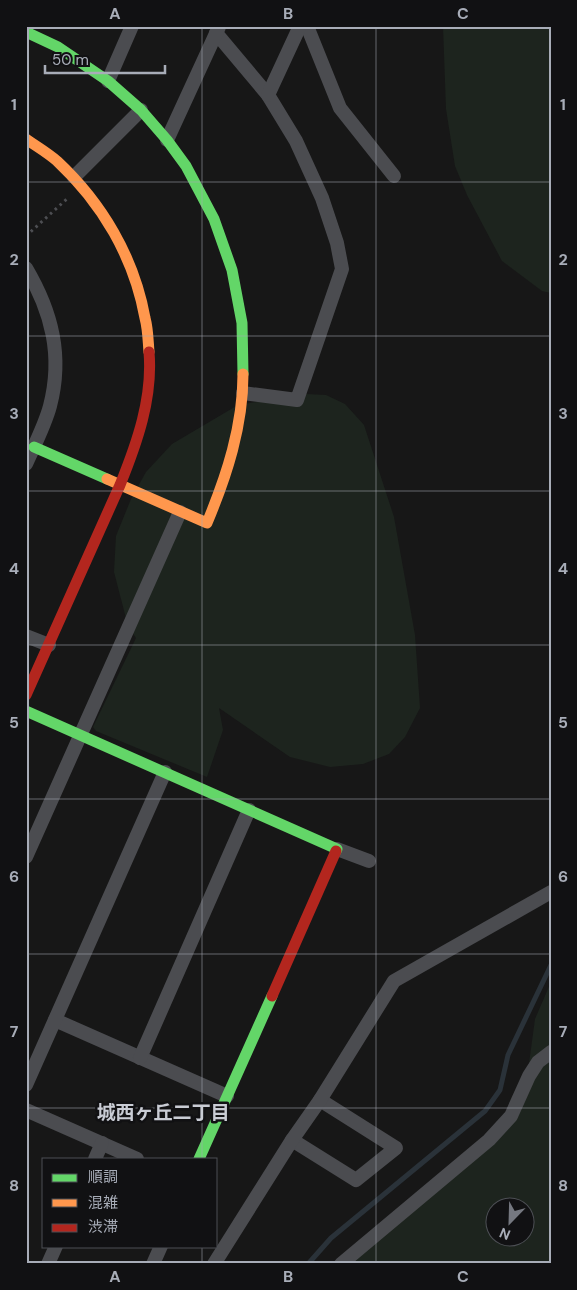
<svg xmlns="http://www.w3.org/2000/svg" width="577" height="1290" viewBox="0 0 577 1290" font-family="'DM Sans','Noto Sans JP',sans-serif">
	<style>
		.green { fill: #1d241e; fill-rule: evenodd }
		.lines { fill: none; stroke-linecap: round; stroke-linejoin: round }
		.stream { stroke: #2a3239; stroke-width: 5 }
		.path { stroke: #4d4e52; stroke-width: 3; stroke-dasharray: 2.5 4; stroke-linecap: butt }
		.street { stroke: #4b4c50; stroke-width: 14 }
		.fast { stroke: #63d668; stroke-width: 11 }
		.slow { stroke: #ff974d; stroke-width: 11 }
		.jam { stroke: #b3261e; stroke-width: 11 }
		.grid { fill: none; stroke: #a8adb8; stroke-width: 1; stroke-opacity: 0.55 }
		.labels { text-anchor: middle; stroke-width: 5; stroke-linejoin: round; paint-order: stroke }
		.neighbourhood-label { font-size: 19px; font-weight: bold; fill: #c9ccd4; stroke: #111113 }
		.neatline { fill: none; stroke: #a8adb8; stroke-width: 2 }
		.grid-label { font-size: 16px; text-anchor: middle; font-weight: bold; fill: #a8adb8 }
	</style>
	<rect width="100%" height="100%" fill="#171717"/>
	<g class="green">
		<path d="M443 26H551V293L542 291 502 261 467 195 455 166 446 109Z"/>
		<path d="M306 394 326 395 345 404 364 425 394 517 415 635 420 708 405 737 389 754 363 764 330 767 290 757 219 708 223 730 207 777 96 731 93 727 136 638 128 626 114 572 116 536 131 499 146 472 172 444 238 405Z"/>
		<path d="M551 982V1264H347L494 1141 525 1093 535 1019ZM494 1208H524V1238H494Z"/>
	</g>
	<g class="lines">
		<path class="stream" d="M308 1264 331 1238 485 1111 500 1090 508 1055 551 965"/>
		<path class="path" d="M26 236 69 197"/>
		<g class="street">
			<path d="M307 26 340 108 394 176"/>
			<path d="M216 33 268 95 296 141 322 198 337 243 342 269 297 400 243 393"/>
			<path d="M108 81 132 26"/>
			<path d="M268 95 300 26"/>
			<path d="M167 140 219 27"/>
			<path d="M74 177 141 110"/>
			<path d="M26 268C52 312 63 356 50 406 45 425 34 446 26 464"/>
			<path d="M26 636 49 645"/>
			<path d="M337 849 369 861"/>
			<path d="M26 857 180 512"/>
			<path d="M55 1020 227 1096"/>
			<path d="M140 1058 249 810"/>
			<path d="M26 1085 165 772"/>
			<path d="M26 1110 137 1159"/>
			<path d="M292 1140 356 1180 396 1148 320 1100"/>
			<path d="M95 1159 102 1143"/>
			<path d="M48 1264 56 1246"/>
			<path d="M153 1264 161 1246"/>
			<path d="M214 1264 292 1140 320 1100 394 981 551 892"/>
			<path d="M341 1264 489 1140 511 1116 529 1076 538 1062 551 1052"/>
		</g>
		<g class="fast">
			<path d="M26 32 58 47 108 81 141 110 167 140 186 166 214 219 232 270 242 323 243 374"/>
			<path d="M34 447 107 479"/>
			<path d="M26 711 337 849 336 851"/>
			<path d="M199 1159 272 996"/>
		</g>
		<g class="slow">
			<path d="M26 139C36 146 48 153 57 161 102 203 134 257 145 318 148 329 148 340 149 352"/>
			<path d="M107 479 207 523C227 475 243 426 243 374"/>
		</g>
		<g class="jam">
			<path d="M26 695 120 485C137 443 153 398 149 352"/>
			<path d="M272 996 336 851"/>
		</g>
	</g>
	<path class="grid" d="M202 26V1159M376 26V1264M26 182H551M26 336H551M26 491H551M26 645H551M26 799H551M26 954H551M26 1108H551M202 1246V1264"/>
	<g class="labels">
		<g class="neighbourhood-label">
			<text x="163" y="1119">城西ヶ丘二丁目</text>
		</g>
	</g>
	<rect width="577" height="1290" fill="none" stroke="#111113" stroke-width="55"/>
	<rect x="42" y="1158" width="175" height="90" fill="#111113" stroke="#4d4f55"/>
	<rect x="52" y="1174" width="25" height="8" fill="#63d668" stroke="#4d4f55"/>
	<text x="88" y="1182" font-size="15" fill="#a8adb8">順調</text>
	<rect x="52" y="1199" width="25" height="8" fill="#ff974d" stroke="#4d4f55"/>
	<text x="88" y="1208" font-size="15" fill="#a8adb8">混雑</text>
	<rect x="52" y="1224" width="25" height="8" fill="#b3261e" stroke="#4d4f55"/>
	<text x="88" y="1232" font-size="15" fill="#a8adb8">渋滞</text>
	<g transform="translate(510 1222) rotate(203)"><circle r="24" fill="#111113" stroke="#4d4f55"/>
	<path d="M0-4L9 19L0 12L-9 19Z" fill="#757880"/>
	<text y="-8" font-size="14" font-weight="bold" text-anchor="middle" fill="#a8adb8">N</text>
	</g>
	<path d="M45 65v8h120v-8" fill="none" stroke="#a8adb8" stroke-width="2.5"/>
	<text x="52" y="65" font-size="15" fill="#a8adb8" stroke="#111113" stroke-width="4" paint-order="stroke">50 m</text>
	<rect x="28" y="28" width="522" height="1234" class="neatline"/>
	<g class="grid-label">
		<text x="115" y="19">A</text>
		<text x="288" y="19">B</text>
		<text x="463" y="19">C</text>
		<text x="14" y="110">1</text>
		<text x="563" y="110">1</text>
		<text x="14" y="265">2</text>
		<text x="563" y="265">2</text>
		<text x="14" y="419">3</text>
		<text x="563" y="419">3</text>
		<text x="14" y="574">4</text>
		<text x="563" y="574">4</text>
		<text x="14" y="728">5</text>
		<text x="563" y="728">5</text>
		<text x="14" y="882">6</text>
		<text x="563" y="882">6</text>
		<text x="14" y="1037">7</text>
		<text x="563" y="1037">7</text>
		<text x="14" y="1191">8</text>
		<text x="563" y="1191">8</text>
		<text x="115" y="1282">A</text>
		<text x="288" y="1282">B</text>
		<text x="463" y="1282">C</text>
	</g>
</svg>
